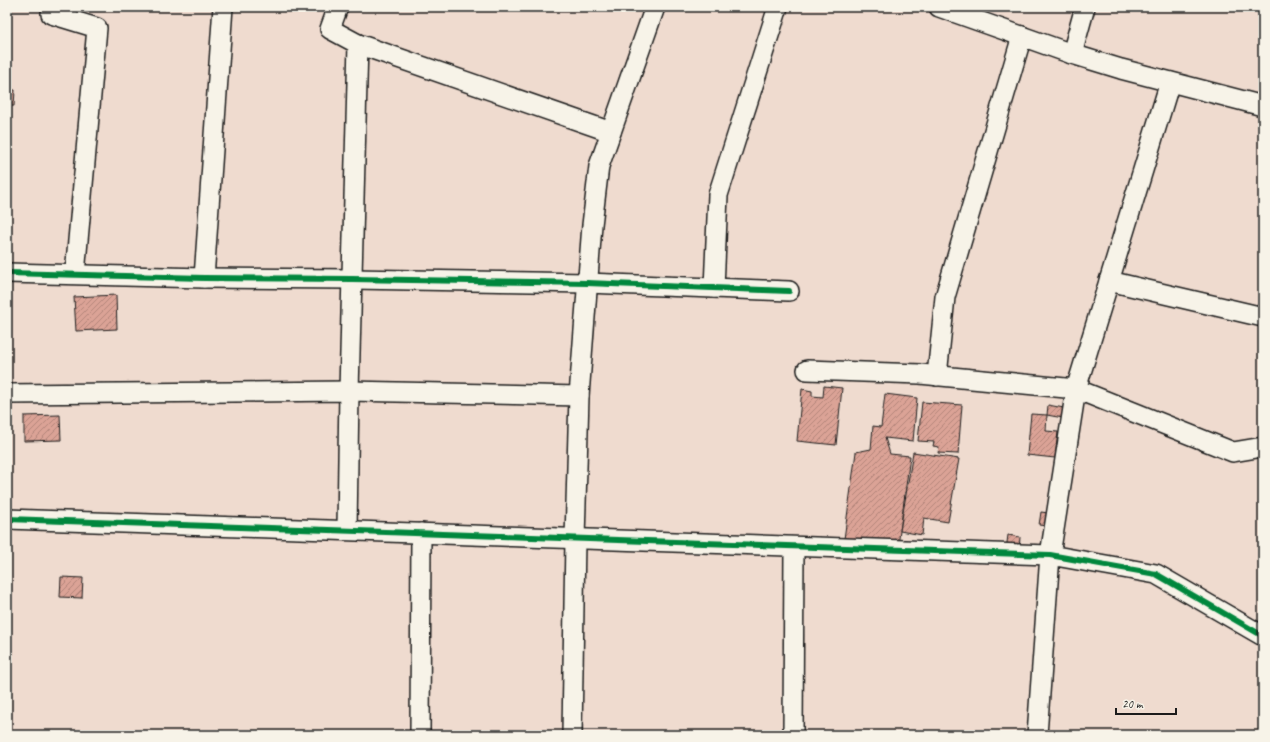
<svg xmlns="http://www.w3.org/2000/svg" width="1270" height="742" viewBox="0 0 1270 742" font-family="Caveat,sans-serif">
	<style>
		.building { fill: url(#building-hatch); stroke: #1c1c1c }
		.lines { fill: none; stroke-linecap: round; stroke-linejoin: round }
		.minor-casing { stroke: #1c1c1c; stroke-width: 22 }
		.minor { stroke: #f7f3e8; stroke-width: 19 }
		.cycleway-casing { stroke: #f7f3e8; stroke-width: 8 }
		.cycleway { stroke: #00873e; stroke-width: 6 }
	</style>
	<defs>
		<pattern id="building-hatch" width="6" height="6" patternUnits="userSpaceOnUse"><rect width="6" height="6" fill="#dba396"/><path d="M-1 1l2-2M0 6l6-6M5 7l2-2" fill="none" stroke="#b1847a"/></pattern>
	</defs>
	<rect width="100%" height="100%" fill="#efdbcf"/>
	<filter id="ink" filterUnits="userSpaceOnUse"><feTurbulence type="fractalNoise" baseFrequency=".025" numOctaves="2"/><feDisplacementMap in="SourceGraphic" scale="8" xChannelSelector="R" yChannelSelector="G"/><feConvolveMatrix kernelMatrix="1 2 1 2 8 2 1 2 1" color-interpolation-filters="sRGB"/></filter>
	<g filter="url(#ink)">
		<g class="building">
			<path d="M7 90H15L14 106H7Z"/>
			<path d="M116 295 117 329 76 331 74 297Z"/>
			<path d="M824 386 842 388 836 445 797 441 802 389 812 391V396L823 397Z"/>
			<path d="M885 394 917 398 913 441 885 438 890 454 910 456 898 546 844 539 856 452 871 449 873 426 881 427Z"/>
			<path d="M922 402 962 405 958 454 938 453 939 447 933 446 934 442 918 441Z"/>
			<path d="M1048 405 1064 408 1063 418 1047 415Z"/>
			<path d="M1031 414 1047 415 1046 431 1058 432 1055 458 1027 455Z"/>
			<path d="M60 415 61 440 24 441V416Z"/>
			<path d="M913 452 959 459 948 522 924 518 922 535 900 531Z"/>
			<path d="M1041 512 1048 513 1052 527 1039 525Z"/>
			<path d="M1008 535 1020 537 1019 551 1006 550Z"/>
			<path d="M61 577 83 578 82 598 60 597Z"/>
		</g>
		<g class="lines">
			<defs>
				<g id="minor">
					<path d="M52 7 51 14 97 28 75 274"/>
					<path d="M338 7 330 29 358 44 349 391 347 530"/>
					<path d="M939 7 1072 54 1121 69 1263 106"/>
					<path d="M358 44 611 132"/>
					<path d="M1072 54 1085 7"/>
					<path d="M7 273 204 278 352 279 587 283 789 291"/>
					<path d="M204 278 223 7"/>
					<path d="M1109 281 1263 317"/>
					<path d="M714 288 718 195 778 7"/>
					<path d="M807 370 920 374 1076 389 1233 452 1263 447"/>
					<path d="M937 376 945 297 1022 36"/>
					<path d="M7 394 349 391 579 396"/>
					<path d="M7 519 1050 555 1156 574 1263 636"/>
					<path d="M420 735 421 533"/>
					<path d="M572 735 575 539 579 396 592 225 599 166 655 7"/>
					<path d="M793 735 794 547"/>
					<path d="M1037 735 1050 555 1076 389 1170 82"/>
				</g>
			</defs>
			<use href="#minor" class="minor-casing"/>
			<use href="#minor" class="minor"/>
			<defs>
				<g id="cycleway">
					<path d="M7 273 204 278 352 279 587 283 789 291"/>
					<path d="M7 519 1050 555 1156 574 1263 636"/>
				</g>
			</defs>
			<use href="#cycleway" class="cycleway-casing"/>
			<use href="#cycleway" class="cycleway"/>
		</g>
	</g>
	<rect width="1270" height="742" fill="none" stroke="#f7f3e8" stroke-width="24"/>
	<rect x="12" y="12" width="1246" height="718" fill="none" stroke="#1c1c1c" stroke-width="1.5" filter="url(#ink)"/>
	<path d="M1116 708v6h60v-6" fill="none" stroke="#1c1c1c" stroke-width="2"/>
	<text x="1122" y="708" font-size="12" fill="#1c1c1c" stroke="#f7f3e8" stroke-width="3" paint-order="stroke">20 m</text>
</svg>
